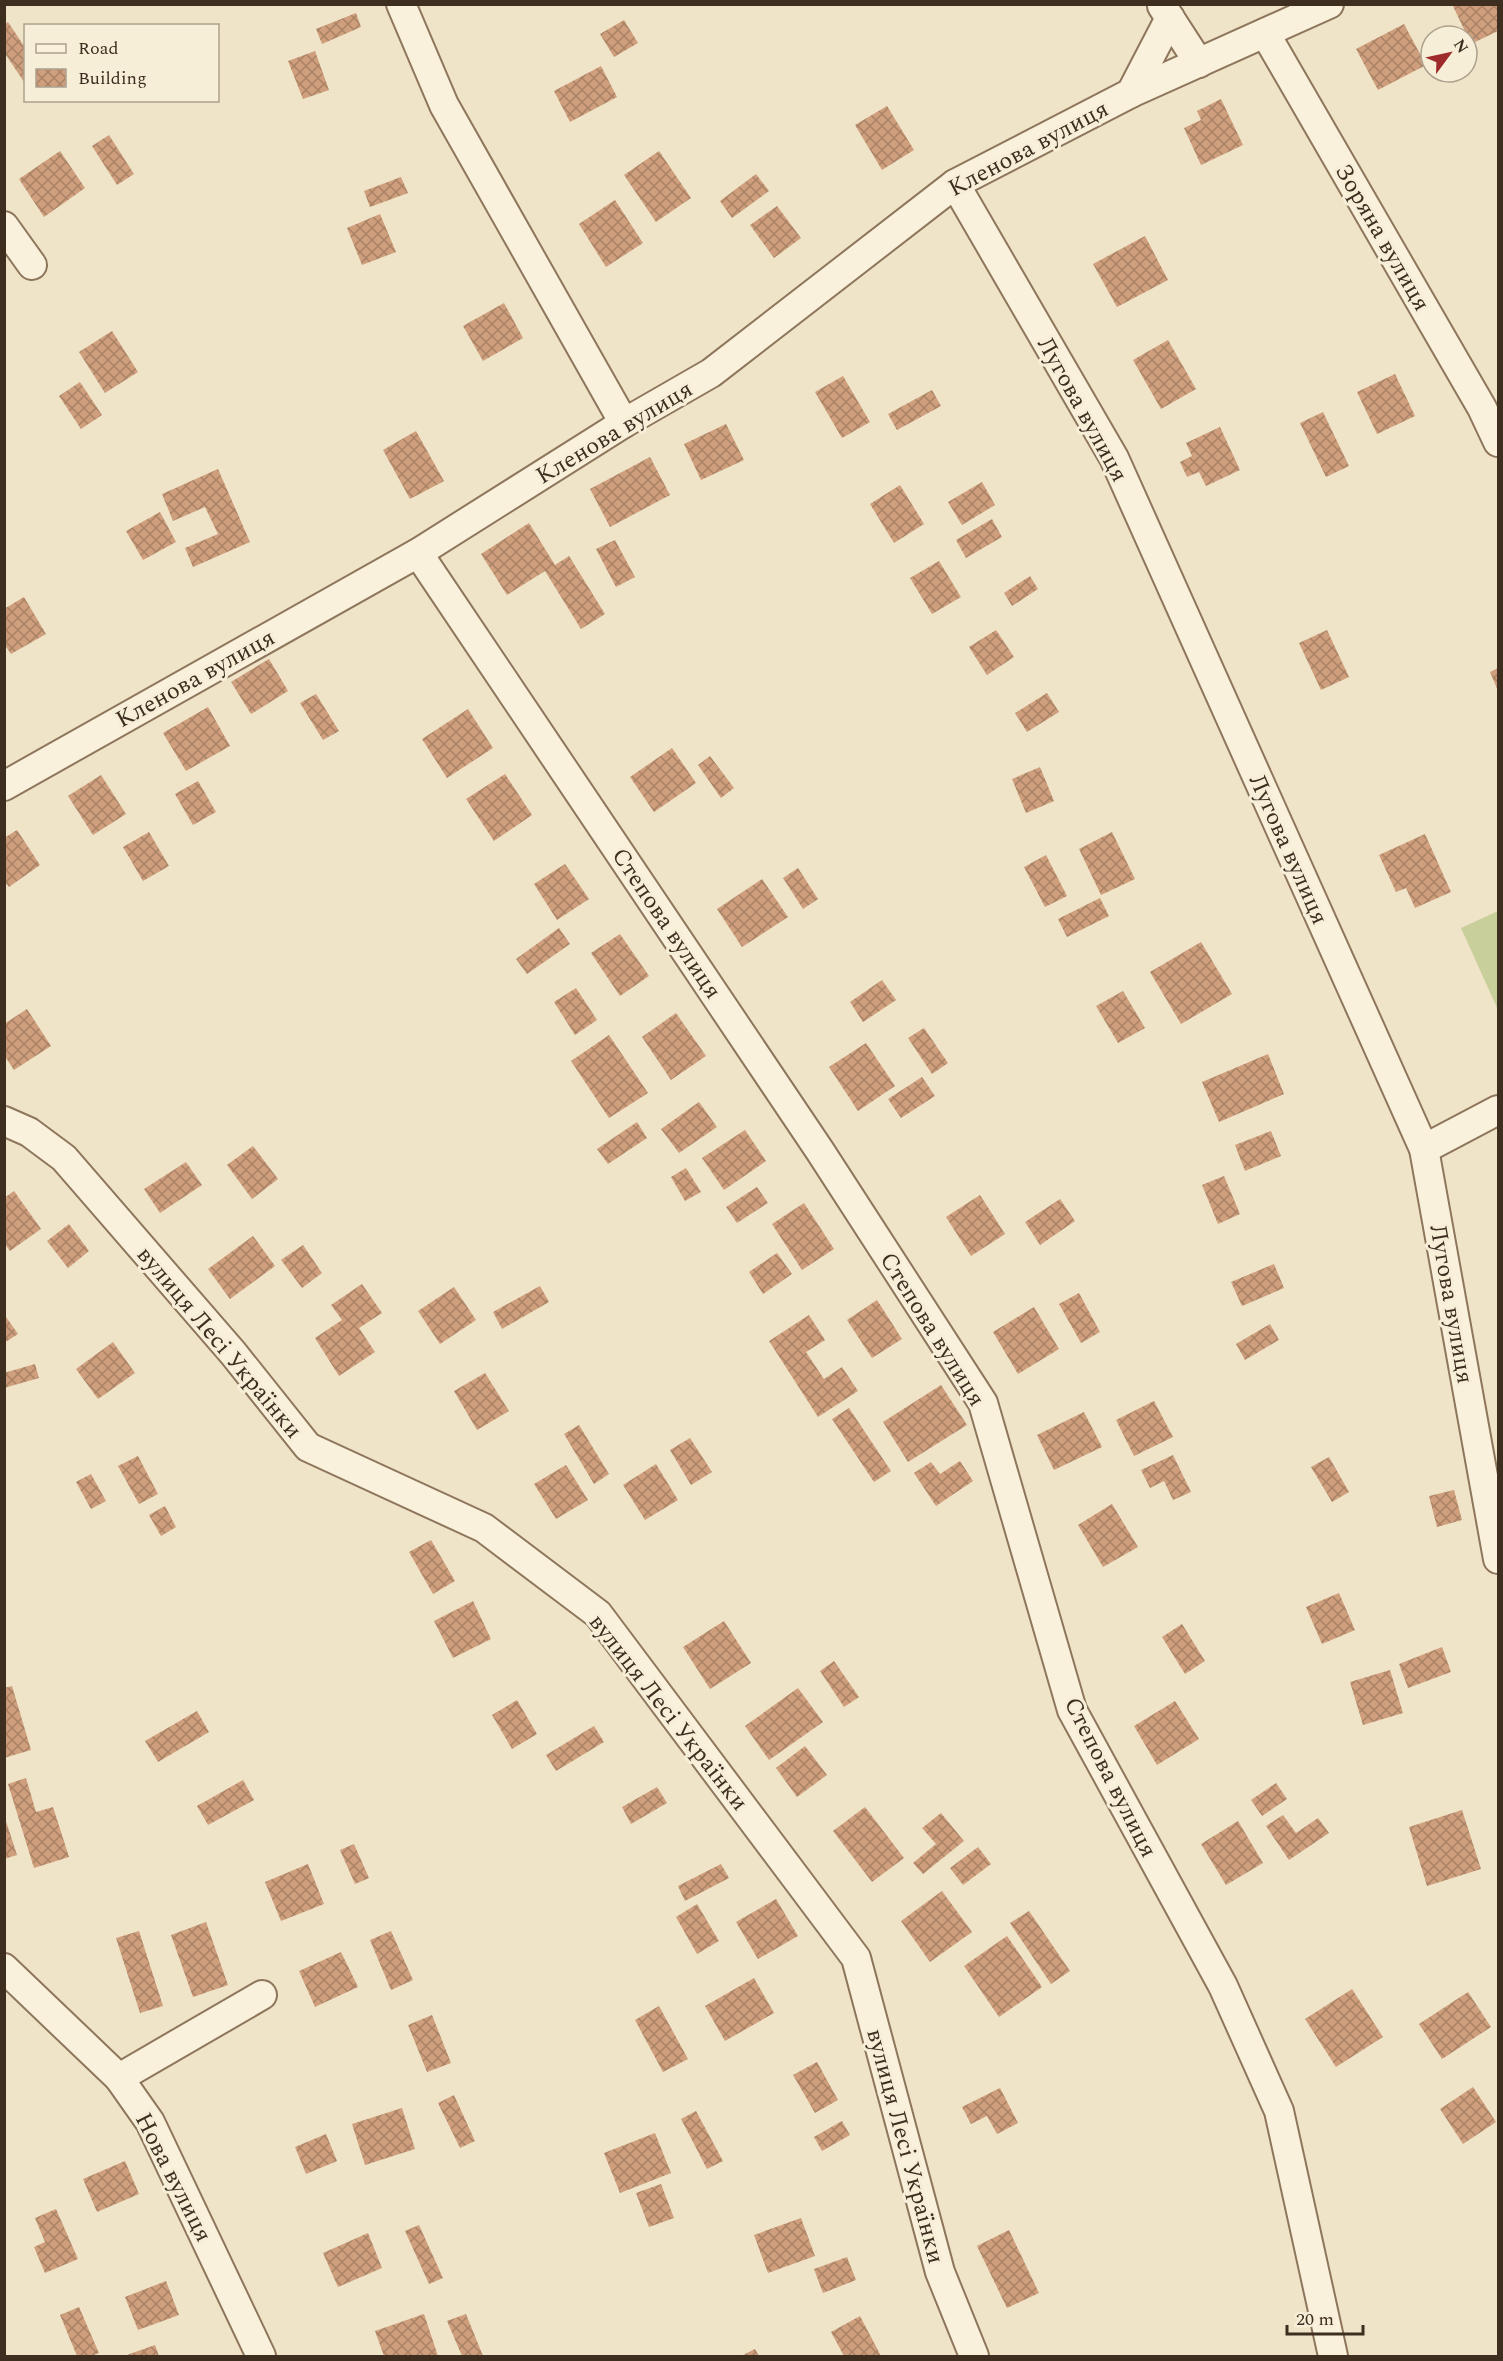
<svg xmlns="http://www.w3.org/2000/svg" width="1503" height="2361" viewBox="0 0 1503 2361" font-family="Spectral,serif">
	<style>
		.green { fill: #c9cf9b }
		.building { fill: url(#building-cross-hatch) }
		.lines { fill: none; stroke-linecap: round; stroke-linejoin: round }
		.minor-casing { stroke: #8d765c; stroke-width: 32 }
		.minor { stroke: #faf1dc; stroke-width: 28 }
		.labels { text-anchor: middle; stroke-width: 6; stroke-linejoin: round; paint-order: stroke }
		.street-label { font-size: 24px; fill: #3d2e20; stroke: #f7eed8 }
	</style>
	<defs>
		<pattern id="building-cross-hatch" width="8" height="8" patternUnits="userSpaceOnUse" patternTransform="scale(1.5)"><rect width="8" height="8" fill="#cf9f7d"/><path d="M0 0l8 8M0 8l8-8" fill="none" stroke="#a98266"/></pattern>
	</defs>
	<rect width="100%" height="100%" fill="#f0e4c8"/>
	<path class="green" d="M1498 911V1010L1461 928Z"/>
	<g class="building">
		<path d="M1452 4H1498V31L1471 44Z"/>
		<path d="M356 13 361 27 322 44 316 29Z"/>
		<path d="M624 20 638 43 614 57 600 34Z"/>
		<path d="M8 22 26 49V85L4 52V25Z"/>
		<path d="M1404 24 1426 65 1378 90 1356 49Z"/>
		<path d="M315 51 329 90 303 99 288 61Z"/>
		<path d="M601 66 617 97 570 122 554 91Z"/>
		<path d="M1221 99 1243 145 1201 165 1184 128 1201 120 1197 111Z"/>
		<path d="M887 106 914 150 882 170 855 125Z"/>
		<path d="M109 135 134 174 117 185 92 146Z"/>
		<path d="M60 151 85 188 44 217 19 179Z"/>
		<path d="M659 151 691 198 656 222 624 175Z"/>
		<path d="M756 174 769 191 732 218 720 201Z"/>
		<path d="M401 177 408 193 370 207 364 191Z"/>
		<path d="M615 200 643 243 606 267 579 224Z"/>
		<path d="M777 206 801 238 774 258 750 225Z"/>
		<path d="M380 214 396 252 362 265 347 228Z"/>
		<path d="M1145 236 1168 280 1117 307 1093 264Z"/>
		<path d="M504 303 523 338 483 361 463 326Z"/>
		<path d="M112 331 138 372 105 393 79 352Z"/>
		<path d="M1168 340 1196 389 1161 409 1133 360Z"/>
		<path d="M1395 374 1415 416 1377 434 1357 392Z"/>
		<path d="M843 376 870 422 842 438 815 392Z"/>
		<path d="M80 382 102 415 81 429 59 396Z"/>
		<path d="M932 390 941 406 897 430 888 414Z"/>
		<path d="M1323 412 1349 466 1326 477 1300 423Z"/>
		<path d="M726 424 744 460 701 480 684 444Z"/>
		<path d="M1220 427 1240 470 1206 486 1199 472 1187 477 1180 462 1192 456 1186 443Z"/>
		<path d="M416 431 444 481 410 499 383 450Z"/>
		<path d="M650 457 670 495 610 527 590 489Z"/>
		<path d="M218 469 250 542 193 567 185 548 218 534 205 507 173 521 162 494Z"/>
		<path d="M982 482 995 505 962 525 948 502Z"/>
		<path d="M900 485 924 524 894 543 870 504Z"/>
		<path d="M160 512 176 542 143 560 126 531Z"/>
		<path d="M992 519 1002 537 966 558 956 540Z"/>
		<path d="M529 523 555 565 569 556 605 614 581 629 545 571 507 595 481 554Z"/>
		<path d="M615 540 635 577 616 587 596 549Z"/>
		<path d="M939 561 961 597 932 614 910 578Z"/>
		<path d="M1030 576 1038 589 1012 606 1004 593Z"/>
		<path d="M24 597 46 634 11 654 4 644V609Z"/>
		<path d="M996 630 1014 657 987 675 969 647Z"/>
		<path d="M1327 630 1349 677 1321 690 1299 643Z"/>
		<path d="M269 659 288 691 251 714 231 682Z"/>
		<path d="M1498 668V691L1490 672Z"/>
		<path d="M1047 693 1059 712 1027 732 1015 713Z"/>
		<path d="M316 694 339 731 323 740 300 703Z"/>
		<path d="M208 707 230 746 186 771 163 733Z"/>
		<path d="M468 709 493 748 447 778 422 739Z"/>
		<path d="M672 748 696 783 654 812 630 777Z"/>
		<path d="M710 756 734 788 721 798 698 765Z"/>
		<path d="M1040 767 1054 801 1026 813 1012 779Z"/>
		<path d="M505 774 532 815 494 841 466 799Z"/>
		<path d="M101 775 126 814 93 835 68 796Z"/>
		<path d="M198 781 216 812 193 825 175 794Z"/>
		<path d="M17 830 40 865 9 887 4 881V838Z"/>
		<path d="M149 832 169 866 143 881 123 847Z"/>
		<path d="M1112 832 1135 879 1101 895 1079 849Z"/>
		<path d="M1425 834 1451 892 1415 908 1406 888 1396 892 1379 855Z"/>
		<path d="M1046 855 1067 896 1045 907 1024 867Z"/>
		<path d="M565 864 589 899 557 920 534 884Z"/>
		<path d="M798 868 818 899 803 909 783 878Z"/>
		<path d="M762 879 788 917 742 947 717 909Z"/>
		<path d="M1100 898 1109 916 1067 937 1058 919Z"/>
		<path d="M559 928 570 944 527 974 516 959Z"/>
		<path d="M620 934 649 976 620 996 591 953Z"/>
		<path d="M1201 942 1232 994 1181 1024 1150 972Z"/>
		<path d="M882 980 896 1000 863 1022 850 1002Z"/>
		<path d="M576 988 597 1020 575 1035 554 1002Z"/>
		<path d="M1123 991 1145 1028 1118 1043 1096 1006Z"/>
		<path d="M27 1009 51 1046 14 1070 4 1055V1024Z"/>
		<path d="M676 1013 706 1056 671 1080 642 1037Z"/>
		<path d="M924 1028 948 1063 932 1074 908 1038Z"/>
		<path d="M609 1035 648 1093 609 1118 571 1061Z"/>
		<path d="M866 1043 895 1086 858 1111 829 1067Z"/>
		<path d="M1268 1054 1284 1094 1219 1122 1202 1082Z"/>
		<path d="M922 1077 935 1096 901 1118 888 1099Z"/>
		<path d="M699 1102 717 1127 679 1153 661 1129Z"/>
		<path d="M637 1122 647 1138 608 1164 597 1149Z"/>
		<path d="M745 1130 766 1161 724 1190 702 1158Z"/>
		<path d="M1271 1131 1281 1156 1245 1171 1235 1145Z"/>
		<path d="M253 1146 278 1179 252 1199 227 1165Z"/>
		<path d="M186 1162 202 1185 160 1213 144 1189Z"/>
		<path d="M686 1168 701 1192 685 1201 671 1177Z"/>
		<path d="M1224 1176 1240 1214 1218 1224 1202 1185Z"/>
		<path d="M757 1187 768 1203 737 1223 726 1207Z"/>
		<path d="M14 1191 41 1229 10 1251 4 1243V1198Z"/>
		<path d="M980 1195 1005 1234 971 1256 946 1217Z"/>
		<path d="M1060 1199 1075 1221 1040 1245 1025 1222Z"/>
		<path d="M804 1203 834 1249 802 1270 772 1224Z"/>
		<path d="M69 1224 89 1251 68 1268 47 1241Z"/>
		<path d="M253 1236 275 1266 230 1299 208 1269Z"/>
		<path d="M303 1245 322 1273 302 1288 281 1260Z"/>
		<path d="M777 1253 792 1274 763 1294 749 1272Z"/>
		<path d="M1274 1264 1284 1288 1242 1306 1231 1282Z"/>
		<path d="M362 1284 382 1313 359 1328 375 1352 339 1376 315 1338 342 1320 331 1305Z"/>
		<path d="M540 1286 549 1302 502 1329 493 1312Z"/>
		<path d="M454 1287 476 1320 440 1344 418 1311Z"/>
		<path d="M1079 1293 1100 1332 1081 1343 1059 1304Z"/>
		<path d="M877 1300 902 1339 872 1358 847 1320Z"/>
		<path d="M1034 1307 1059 1349 1018 1374 993 1332Z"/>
		<path d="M4 1314 18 1334 4 1343Z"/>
		<path d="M809 1315 825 1340 806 1352 824 1379 842 1367 858 1391 818 1417 769 1341Z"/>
		<path d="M1270 1324 1279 1340 1245 1360 1236 1344Z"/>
		<path d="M113 1342 135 1373 98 1399 76 1369Z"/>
		<path d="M35 1364 39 1378 4 1388V1373Z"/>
		<path d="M485 1373 509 1411 477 1430 454 1391Z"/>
		<path d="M941 1385 967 1425 908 1462 883 1422Z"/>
		<path d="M1154 1401 1173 1437 1134 1456 1116 1420Z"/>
		<path d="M849 1408 891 1471 874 1482 832 1419Z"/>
		<path d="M1084 1412 1102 1447 1054 1470 1037 1435Z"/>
		<path d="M579 1425 609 1474 594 1484 564 1434Z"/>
		<path d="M690 1438 712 1472 691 1485 670 1450Z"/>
		<path d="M1173 1455 1191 1492 1173 1500 1164 1481 1150 1488 1141 1470Z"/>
		<path d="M138 1456 158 1494 139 1504 118 1466Z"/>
		<path d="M1329 1457 1349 1492 1332 1502 1311 1467Z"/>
		<path d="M960 1461 973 1481 936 1506 914 1473 931 1462 940 1474Z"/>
		<path d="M656 1464 678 1500 645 1520 623 1485Z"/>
		<path d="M566 1465 588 1500 556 1519 534 1484Z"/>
		<path d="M91 1474 106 1501 91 1509 76 1482Z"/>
		<path d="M1454 1490 1462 1520 1437 1527 1429 1496Z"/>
		<path d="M1112 1504 1138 1547 1103 1567 1078 1525Z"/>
		<path d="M165 1506 176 1527 161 1536 149 1515Z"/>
		<path d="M431 1540 455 1581 433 1594 409 1552Z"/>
		<path d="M1339 1593 1355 1630 1322 1644 1306 1607Z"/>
		<path d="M473 1601 491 1639 453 1658 434 1621Z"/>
		<path d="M724 1621 751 1663 710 1689 683 1647Z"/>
		<path d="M1182 1624 1205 1661 1185 1674 1162 1637Z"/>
		<path d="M1442 1647 1451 1672 1408 1688 1399 1664Z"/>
		<path d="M834 1661 859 1697 844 1707 820 1671Z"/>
		<path d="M1390 1670 1403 1713 1363 1725 1350 1682Z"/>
		<path d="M12 1686 31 1750 4 1758V1688Z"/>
		<path d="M798 1688 823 1722 769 1760 745 1726Z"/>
		<path d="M517 1700 537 1734 512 1749 492 1715Z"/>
		<path d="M1175 1701 1199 1739 1157 1765 1134 1726Z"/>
		<path d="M197 1711 209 1732 158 1762 145 1741Z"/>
		<path d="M594 1726 604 1742 556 1771 546 1755Z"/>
		<path d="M805 1746 827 1775 797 1797 776 1768Z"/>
		<path d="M26 1778 36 1812 53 1807 69 1857 34 1868 8 1784Z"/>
		<path d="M243 1780 254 1800 208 1825 197 1806Z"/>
		<path d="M1276 1783 1287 1799 1262 1816 1251 1800Z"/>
		<path d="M657 1787 667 1803 631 1824 622 1807Z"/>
		<path d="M865 1807 904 1858 872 1882 833 1831Z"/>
		<path d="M1462 1810 1481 1869 1427 1886 1409 1827Z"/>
		<path d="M941 1813 964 1841 923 1874 913 1863 936 1844 922 1828Z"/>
		<path d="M4 1815 17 1855 4 1859Z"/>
		<path d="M1283 1815 1296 1833 1318 1818 1329 1833 1289 1860 1266 1826Z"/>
		<path d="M1238 1821 1263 1863 1226 1885 1201 1844Z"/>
		<path d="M354 1844 369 1878 355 1884 340 1850Z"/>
		<path d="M978 1847 991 1864 963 1885 950 1868Z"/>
		<path d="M308 1864 324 1904 281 1921 265 1882Z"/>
		<path d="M721 1864 729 1878 685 1901 678 1886Z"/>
		<path d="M942 1891 972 1932 930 1962 901 1921Z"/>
		<path d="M776 1899 798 1936 758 1959 736 1922Z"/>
		<path d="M697 1904 719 1941 697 1954 676 1917Z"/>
		<path d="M1029 1911 1070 1971 1051 1984 1010 1923Z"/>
		<path d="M206 1922 228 1985 193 1997 171 1935Z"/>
		<path d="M139 1931 163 2006 140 2013 116 1938Z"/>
		<path d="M391 1931 413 1980 391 1990 370 1940Z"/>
		<path d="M1007 1936 1042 1987 999 2017 964 1966Z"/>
		<path d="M341 1952 358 1987 315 2007 299 1971Z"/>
		<path d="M754 1978 774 2013 725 2041 705 2006Z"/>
		<path d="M1352 1989 1383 2037 1336 2067 1305 2019Z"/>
		<path d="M1468 1992 1491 2027 1442 2059 1419 2024Z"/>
		<path d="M659 2006 688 2059 663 2072 635 2020Z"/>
		<path d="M432 2015 451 2063 427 2072 408 2025Z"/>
		<path d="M817 2062 838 2100 815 2113 793 2075Z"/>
		<path d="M1473 2087 1496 2122 1463 2144 1440 2109Z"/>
		<path d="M1000 2088 1018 2123 997 2134 987 2116 971 2124 962 2107Z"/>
		<path d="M454 2095 475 2141 460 2148 438 2103Z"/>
		<path d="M402 2108 415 2149 365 2165 352 2124Z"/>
		<path d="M696 2111 723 2161 707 2169 681 2119Z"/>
		<path d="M842 2121 850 2135 822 2151 814 2137Z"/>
		<path d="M655 2133 671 2173 620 2193 604 2153Z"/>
		<path d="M326 2134 337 2161 306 2174 295 2147Z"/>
		<path d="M125 2161 139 2194 97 2212 83 2179Z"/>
		<path d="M661 2184 674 2218 649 2227 636 2193Z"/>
		<path d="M56 2209 78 2259 45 2273 34 2247 45 2242 35 2218Z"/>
		<path d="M801 2218 815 2256 768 2273 754 2235Z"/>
		<path d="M419 2225 443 2278 429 2284 405 2231Z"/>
		<path d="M1009 2230 1039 2293 1007 2308 977 2246Z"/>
		<path d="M368 2233 382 2268 338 2287 323 2253Z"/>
		<path d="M847 2257 856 2280 823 2293 814 2269Z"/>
		<path d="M166 2281 179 2315 138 2330 125 2297Z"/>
		<path d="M79 2307 99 2353 91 2356H77L60 2315Z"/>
		<path d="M424 2314 438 2356H384L375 2331Z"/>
		<path d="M466 2314 483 2356H462L447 2321Z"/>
		<path d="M860 2316 881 2356H844L831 2332Z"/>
		<path d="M155 2345 159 2356H124Z"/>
		<path d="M755 2349 759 2356H741Z"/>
	</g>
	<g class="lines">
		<defs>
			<g id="minor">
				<path d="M401 4 444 105 624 423"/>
				<path d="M1162 6 1199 63"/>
				<path d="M1265 33 1482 408 1498 442"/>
				<path d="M1131 93 1329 4"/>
				<path d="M955 184 1114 458 1424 1149 1498 1559"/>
				<path d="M4 226 32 265"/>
				<path d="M418 553 820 1151 983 1403 1072 1710 1223 1986 1279 2111 1333 2356"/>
				<path d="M4 786 418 553 624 423 711 373 955 184 1131 93 1170 18"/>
				<path d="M4 1121 29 1132 64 1158 233 1353 308 1447 484 1528 598 1614 856 1958 940 2272 974 2356"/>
				<path d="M1424 1149 1498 1110"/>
				<path d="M4 1968 119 2078 150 2122 261 2356"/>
				<path d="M119 2078 262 1995"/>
			</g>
		</defs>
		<use href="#minor" class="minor-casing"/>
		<use href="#minor" class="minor"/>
	</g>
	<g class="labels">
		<g class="street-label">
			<text transform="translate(1028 148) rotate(-28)" y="8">Кленова вулиця</text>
			<text transform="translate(1383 237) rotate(60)" y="8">Зоряна вулиця</text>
			<text transform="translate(1083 409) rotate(61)" y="8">Лугова вулиця</text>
			<text transform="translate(614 432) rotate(-31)" y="8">Кленова вулиця</text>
			<text transform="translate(195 678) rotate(-29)" y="8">Кленова вулиця</text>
			<text transform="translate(1289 849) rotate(66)" y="8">Лугова вулиця</text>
			<text transform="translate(667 923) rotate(56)" y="8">Степова вулиця</text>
			<text transform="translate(1452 1304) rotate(80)" y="8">Лугова вулиця</text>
			<text transform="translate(933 1329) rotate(58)" y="8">Степова вулиця</text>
			<text transform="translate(220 1342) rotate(50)" y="8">вулиця Лесі Українки</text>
			<text transform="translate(669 1712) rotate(52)" y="8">вулиця Лесі Українки</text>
			<text transform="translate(1111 1777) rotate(63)" y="8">Степова вулиця</text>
			<text transform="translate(906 2146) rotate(75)" y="8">вулиця Лесі Українки</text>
			<text transform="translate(174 2177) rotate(63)" y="8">Нова вулиця</text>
		</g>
	</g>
	<rect width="1503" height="2361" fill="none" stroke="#3d2e20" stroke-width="12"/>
	<rect x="24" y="24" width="195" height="78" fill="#f7eed8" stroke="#ada18e" stroke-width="1.5"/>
	<rect x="36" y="44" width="30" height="9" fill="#faf1dc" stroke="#ada18e" stroke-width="1.5"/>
	<text x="78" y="54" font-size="18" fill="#3d2e20">Road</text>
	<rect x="36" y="69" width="30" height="18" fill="url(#building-cross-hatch)" stroke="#ada18e" stroke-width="1.5"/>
	<text x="78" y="84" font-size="18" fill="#3d2e20">Building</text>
	<g transform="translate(1449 54) rotate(57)"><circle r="28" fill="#f7eed8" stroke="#ada18e" stroke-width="1.5"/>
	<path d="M0-4.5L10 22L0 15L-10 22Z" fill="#9e2a2b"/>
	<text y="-9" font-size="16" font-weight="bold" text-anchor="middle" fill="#3d2e20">N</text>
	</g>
	<path d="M1287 2325v9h76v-9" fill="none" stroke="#3d2e20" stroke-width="3"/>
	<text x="1296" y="2325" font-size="18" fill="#3d2e20" stroke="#f7eed8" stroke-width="4.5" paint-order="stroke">20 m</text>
</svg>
